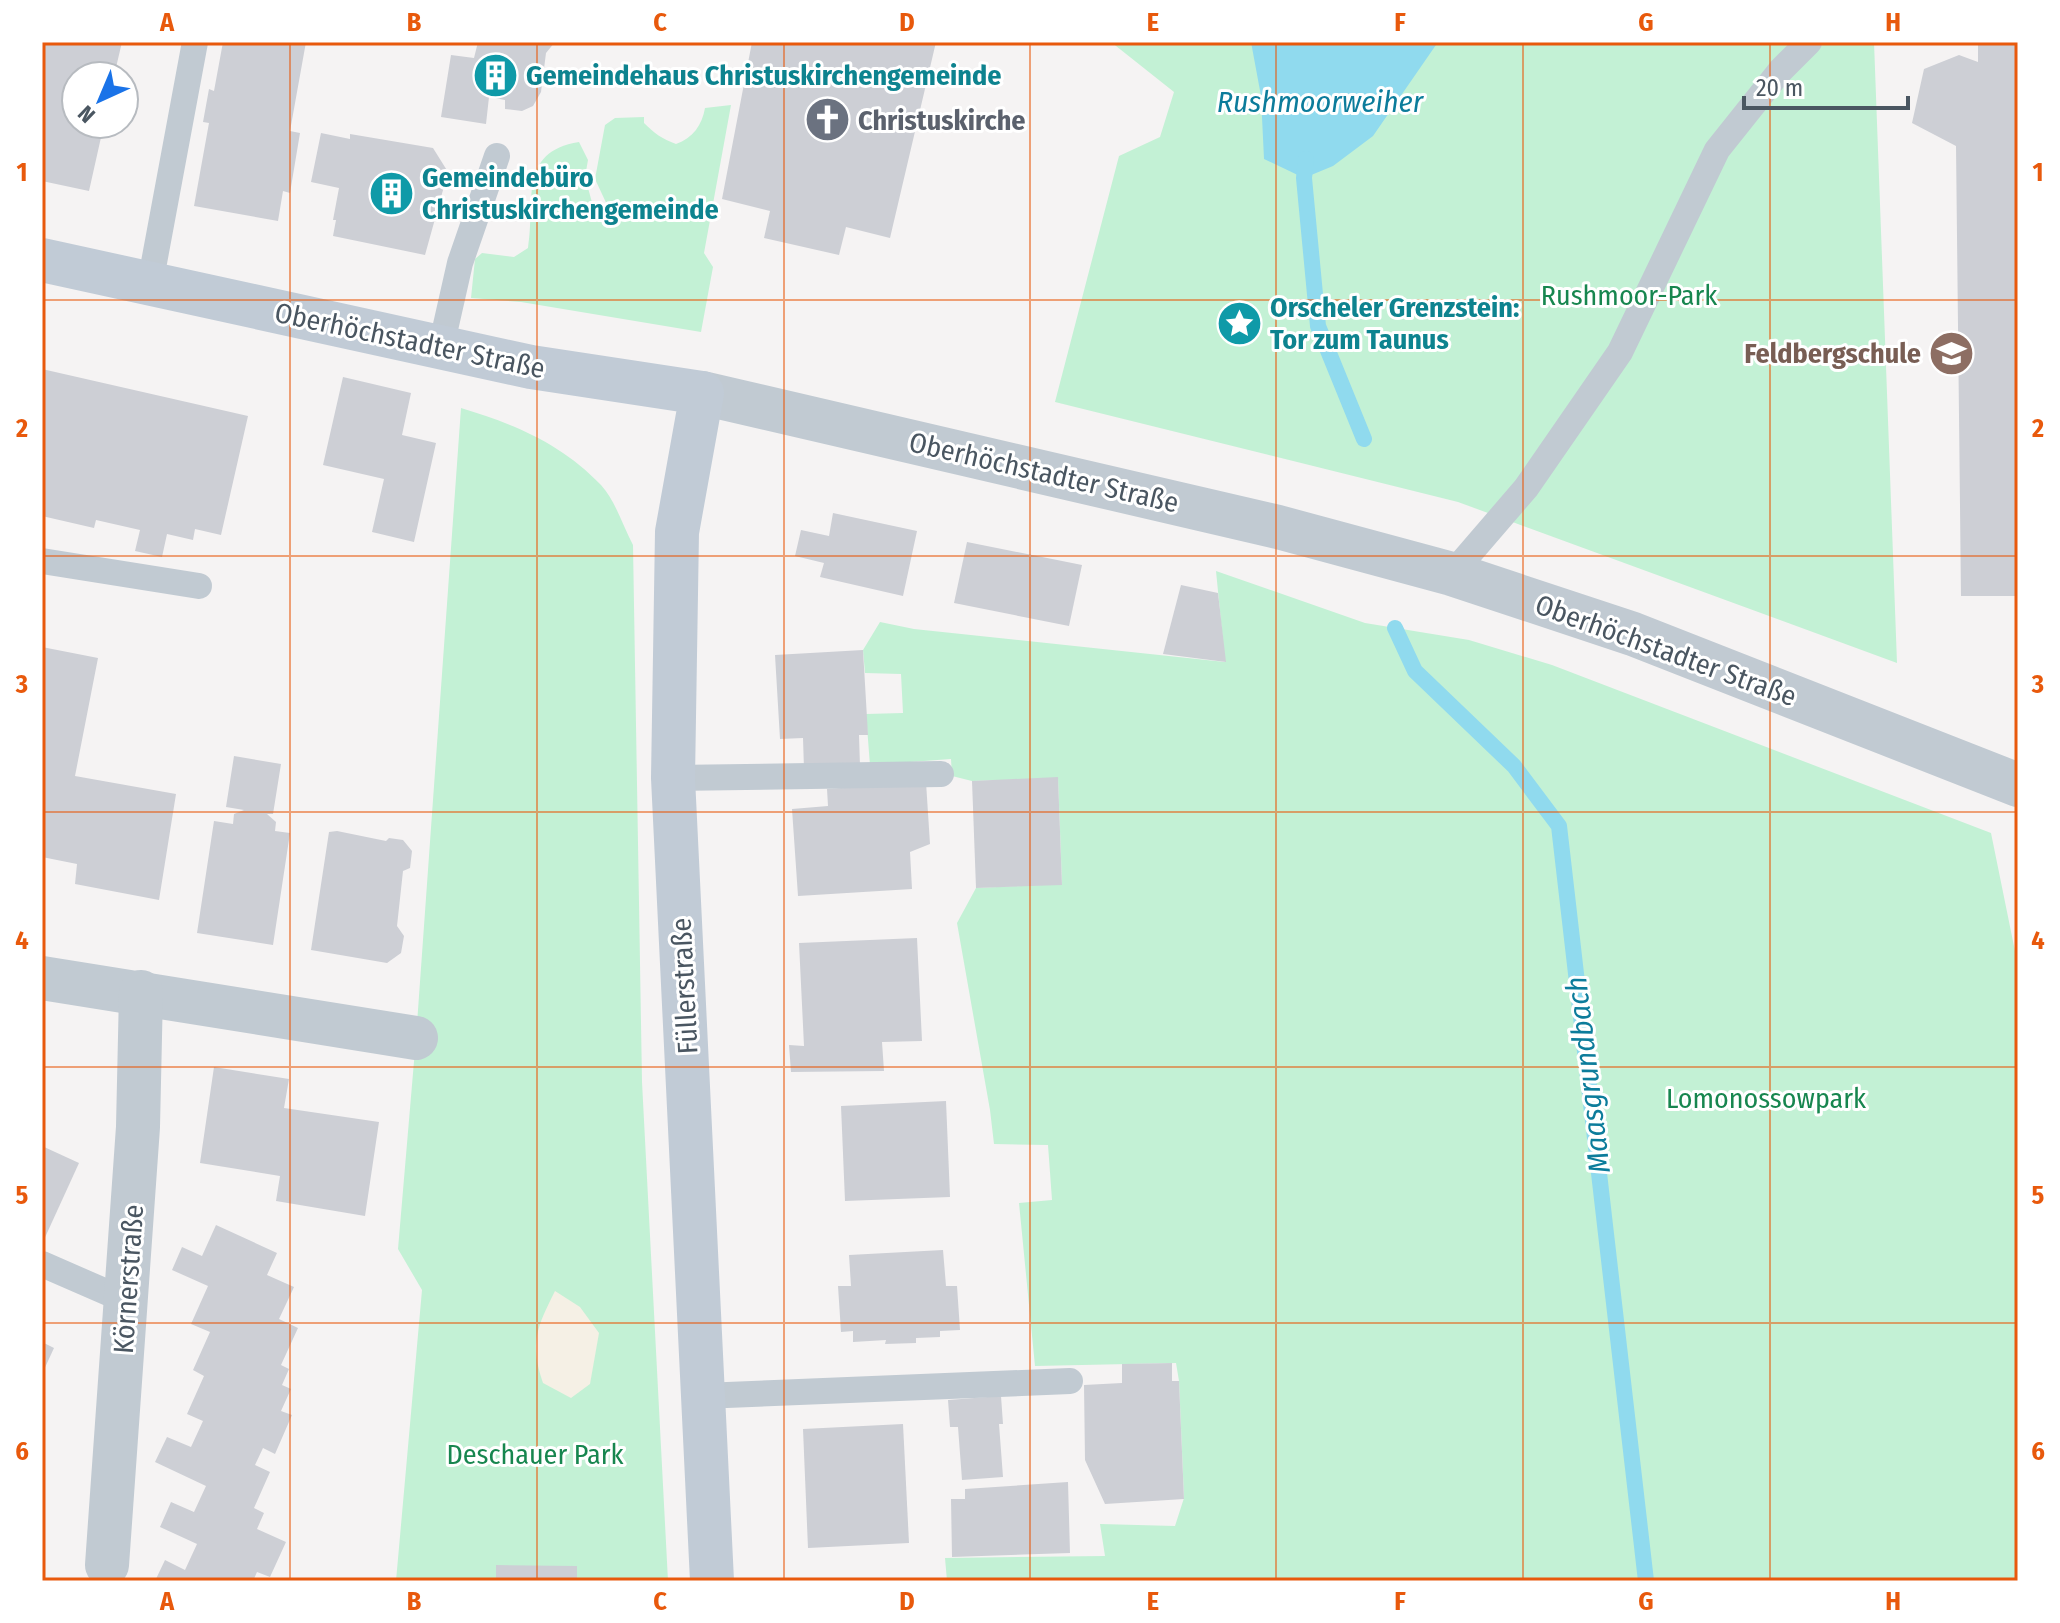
<svg xmlns="http://www.w3.org/2000/svg" width="2060" height="1623" viewBox="0 0 2060 1623" font-family="'Fira Sans Condensed',sans-serif">
	<style>
		.green { fill: #c3f1d5 }
		.sand { fill: #f5f0e5 }
		.water { fill: #90daee }
		.lines { fill: none; stroke-linecap: round; stroke-linejoin: round }
		.stream { stroke: #90daee; stroke-width: 16 }
		.building { fill: #cdcfd5 }
		.service { stroke: #c1cad2; stroke-width: 26 }
		.minor { stroke: #c1cad2; stroke-width: 44 }
		.tertiary { stroke: #c1cad2; stroke-width: 44 }
		.secondary { stroke: #c1cbd6; stroke-width: 44 }
		.grid { fill: none; stroke: #e8590c; stroke-width: 2; stroke-opacity: 0.55 }
		.labels { text-anchor: middle; stroke-width: 6; stroke-linejoin: round; paint-order: stroke }
		.culture-label { font-size: 28px; font-weight: bold; fill: #0d838f; stroke: #fff; text-anchor: start }
		.worship-label { font-size: 28px; font-weight: bold; fill: #5b616d; stroke: #fff; text-anchor: start }
		.park-label { font-size: 28px; fill: #17864f; stroke: #fff }
		.street-label { font-size: 28px; fill: #4a5661; stroke: #fff }
		.education-label { font-size: 28px; font-weight: bold; fill: #785e54; stroke: #fff; text-anchor: end }
		.water-label { font-size: 30px; font-style: italic; fill: #0c7c9b; stroke: #fff }
		.neatline { fill: none; stroke: #e8590c; stroke-width: 3 }
		.grid-label { font-size: 26px; text-anchor: middle; font-weight: bold; fill: #e8590c }
	</style>
	<rect width="100%" height="100%" fill="#f5f3f3"/>
	<g class="green">
		<path d="M1111 42H1874L1897 663 1458 502 1055 402 1119 156 1160 137 1174 92Z"/>
		<path d="M731 105 704 253 713 267 701 332 521 302 471 298 475 259 482 253 514 257 528 248C536 202 517 152 579 142L588 160 585 177 596 217 609 209 595 179 605 125 615 118 644 117V123C654 133 662 139 676 144 693 138 702 125 705 108Z"/>
		<path d="M461 408C514 424 561 443 601 485 615 500 623 526 633 545L642 1082 668 1581H396L422 1290 398 1249 416 1038Z"/>
		<path d="M1216 571 1365 623 1469 640 1552 665 1991 833 2018 966V1581H947L945 1558 1105 1556 1100 1524 1175 1526 1184 1498 1179 1381 1176 1363 1035 1366 1019 1203 1052 1200 1048 1145 994 1144 990 1110 957 923 976 888 1062 884 1058 778 972 781 952 776 951 759 870 765 866 714 903 713 901 674 865 673 863 650 880 622 914 629 1225 662Z"/>
	</g>
	<path class="sand" d="M555 1291 580 1307 599 1333 590 1384 571 1398 543 1383C529 1343 537 1327 555 1291Z"/>
	<path class="water" d="M1251 42H1438L1373 136 1333 166 1304 178 1264 159 1261 96Z"/>
	<g class="lines">
		<g class="stream">
			<path d="M1306 159 1304 178 1318 326 1364 439"/>
			<path d="M1395 628 1415 671 1514 766 1559 826 1646 1581"/>
		</g>
	</g>
	<g class="building">
		<path d="M42 42H122L114 76H76V124H104L89 191 42 181Z"/>
		<path d="M223 42H306L290 131 300 133 290 193 283 191 278 221 194 206 209 123 203 122 209 89 214 91Z"/>
		<path d="M478 42H555L546 53 541 92 533 106 522 111 505 109V100L489 97 486 124 441 117 451 55 474 58Z"/>
		<path d="M752 42H936L890 238 846 227 839 255 764 238 770 211 722 199Z"/>
		<path d="M1978 42H2018V596H1961L1956 146 1912 123 1924 69 1959 55 1978 62Z"/>
		<path d="M321 133 350 139V134L433 148 448 172 425 255 333 236 336 220H333L339 188 311 182Z"/>
		<path d="M42 369 248 416 221 535 195 529 193 540 167 534 162 557 135 551 140 530 96 520 94 528 42 516Z"/>
		<path d="M343 377 411 393 402 435 436 443 414 542 372 532 384 479 323 465Z"/>
		<path d="M833 513 917 531 903 596 820 577 824 563 795 556 801 530 829 536Z"/>
		<path d="M967 542 1082 565 1069 626 954 603Z"/>
		<path d="M1181 585 1218 593 1226 662 1163 654Z"/>
		<path d="M42 647 98 658 75 776 176 794 159 900 75 884 77 864 42 857Z"/>
		<path d="M863 650 868 735H859L860 766 804 769 803 738 780 739 775 655Z"/>
		<path d="M234 756 281 764 273 814H267L276 822 275 831 290 833 273 945 197 933 214 821 233 824 234 814 244 810 226 807Z"/>
		<path d="M1058 777 1062 885 976 888 972 781Z"/>
		<path d="M926 782 930 844 910 852 912 889 798 896 792 809 828 806 827 789Z"/>
		<path d="M337 831 386 841 389 838 403 840 412 851 410 868 403 871 397 926 404 936 401 953 387 963 311 950 329 832Z"/>
		<path d="M917 938 922 1041 882 1042 884 1071 791 1072 789 1045 804 1046 799 943Z"/>
		<path d="M214 1067 289 1079 284 1108 379 1122 365 1216 276 1201 280 1176 200 1163Z"/>
		<path d="M946 1101 950 1197 845 1201 841 1106Z"/>
		<path d="M42 1146 79 1163 42 1244Z"/>
		<path d="M216 1225 277 1253 267 1275 294 1287 279 1319 298 1328 281 1365 289 1369 282 1385 291 1389 281 1411 292 1415 275 1454 263 1448 255 1465 270 1472 254 1508 264 1513 257 1529 286 1542 270 1577 257 1572 253 1581H155L165 1560 185 1570 197 1544 160 1527 171 1502 194 1512 206 1486 155 1462 167 1437 191 1447 203 1421 187 1414 204 1376 193 1370 210 1332 191 1324 208 1286 172 1270 182 1247 202 1256Z"/>
		<path d="M943 1250 946 1286H957L960 1330 940 1331V1337L916 1338V1343L885 1344 886 1340 853 1342V1331L841 1332 838 1286H851L849 1255Z"/>
		<path d="M42 1342 54 1348 42 1374Z"/>
		<path d="M1172 1363V1381H1179L1184 1499 1105 1504 1085 1460 1084 1385 1122 1383V1364Z"/>
		<path d="M1001 1396 1003 1424H999L1003 1477 962 1480 958 1427H950L948 1400Z"/>
		<path d="M903 1424 909 1543 808 1548 803 1429Z"/>
		<path d="M1068 1482 1070 1553 952 1557 951 1499H965V1489Z"/>
		<path d="M496 1565 577 1566V1581H496Z"/>
	</g>
	<g class="lines">
		<g class="service">
			<path d="M150 284 195 42"/>
			<path d="M441 347 460 263 497 156"/>
			<path d="M42 561 199 586"/>
			<path d="M1452 574 1526 488 1620 352 1717 150 1780 71 1809 42"/>
			<path d="M673 778 941 774"/>
			<path d="M42 1264 127 1301"/>
			<path d="M702 1396 1070 1381"/>
		</g>
		<g class="minor">
			<path d="M42 978 416 1038"/>
			<path d="M107 1565 138 1127 141 992"/>
		</g>
		<path class="tertiary" d="M702 393 1278 527 1452 574 1633 634 2018 785"/>
		<path class="secondary" d="M42 260 531 367 702 393 677 532 673 778 712 1581"/>
	</g>
	<path class="grid" d="M290 42V1581M537 42V1581M784 42V1581M1030 42V1581M1276 42V1581M1523 42V1581M1770 42V1581M42 300H2018M42 556H2018M42 812H2018M42 1067H2018M42 1323H2018"/>
	<defs>
		<symbol id="building-disc" viewBox="-11 -11 22 22"><circle r="9.5" fill="#0f9aa8" stroke="#fff"/><path d="M-4-6H4V6H1V3H-1V6H-4ZM-2.5-4.3h1.7v1.8h-1.7ZM.8-4.3h1.7v1.8H.8ZM-2.5-1h1.7V.8h-1.7ZM.8-1h1.7V.8H.8Z" fill="#fff"/></symbol>
		<symbol id="church-disc" viewBox="-11 -11 22 22"><circle r="9.5" fill="#6b7280" stroke="#fff"/><path d="M-1.2-6h2.4v3.5h3.3v2.4h-3.3V6h-2.4V-.1h-3.3v-2.4h3.3Z" fill="#fff"/></symbol>
		<symbol id="sight-disc" viewBox="-11 -11 22 22"><circle r="9.5" fill="#0f9aa8" stroke="#fff"/><path d="M0-6L1.8-2.2L6-1.7L2.9 1.2L3.7 5.4L0 3.3L-3.7 5.4L-2.9 1.2L-6-1.7L-1.8-2.2Z" fill="#fff"/></symbol>
		<symbol id="school-disc" viewBox="-11 -11 22 22"><circle r="9.5" fill="#8d6e63" stroke="#fff"/><path d="M0-5L7-2L0 1L-7-2ZM-4 1L0 2.5L4 1V4Q0 6-4 4Z" fill="#fff"/></symbol>
	</defs>
	<g fill-rule="evenodd">
		<use href="#building-disc" x="470" y="50" width="51" height="51"/>
		<use href="#church-disc" x="802" y="94" width="51" height="51"/>
		<use href="#building-disc" x="366" y="168" width="51" height="51"/>
		<use href="#sight-disc" x="1214" y="298" width="51" height="51"/>
		<use href="#school-disc" x="1926" y="328" width="51" height="51"/>
	</g>
	<g class="labels">
		<g class="culture-label">
			<text x="526" y="85">Gemeindehaus Christuskirchengemeinde</text>
			<text x="422" y="187">Gemeindebüro<tspan x="422" dy="32">Christuskirchengemeinde</tspan></text>
			<text x="1270" y="317">Orscheler Grenzstein:<tspan x="1270" dy="32">Tor zum Taunus</tspan></text>
		</g>
		<g class="worship-label">
			<text x="858" y="130">Christuskirche</text>
		</g>
		<g class="park-label">
			<text x="1629" y="305">Rushmoor-Park</text>
			<text x="1766" y="1108">Lomonossowpark</text>
			<text x="535" y="1464">Deschauer Park</text>
		</g>
		<g class="street-label">
			<text transform="translate(410 340) rotate(12)" y="10">Oberhöchstadter Straße</text>
			<text transform="translate(1044 472) rotate(13)" y="10">Oberhöchstadter Straße</text>
			<text transform="translate(1666 650) rotate(20)" y="10">Oberhöchstadter Straße</text>
			<text transform="translate(684 986) rotate(-93)" y="10">Füllerstraße</text>
			<text transform="translate(128 1279) rotate(-86)" y="10">Körnerstraße</text>
		</g>
		<g class="education-label">
			<text x="1921" y="363">Feldbergschule</text>
		</g>
		<g class="water-label">
			<text x="1320" y="112">Rushmoorweiher</text>
			<text transform="translate(1588 1075) rotate(-97)" y="10">Maasgrundbach</text>
		</g>
	</g>
	<rect width="2060" height="1623" fill="none" stroke="#ffffff" stroke-width="88"/>
	<g transform="translate(100 100) rotate(224)"><circle r="38" fill="#ffffff" stroke="#b7bbc0" stroke-width="2"/>
	<path d="M0-6L14 30L0 20L-14 30Z" fill="#1a73e8"/>
	<text y="-12" font-size="22" font-weight="bold" text-anchor="middle" fill="#4a5661">N</text>
	</g>
	<path d="M1744 96v12h164v-12" fill="none" stroke="#4a5661" stroke-width="4"/>
	<text x="1756" y="96" font-size="24" fill="#4a5661" stroke="#ffffff" stroke-width="6" paint-order="stroke">20 m</text>
	<rect x="44" y="44" width="1972" height="1535" class="neatline"/>
	<g class="grid-label">
		<text x="167" y="31">A</text>
		<text x="414" y="31">B</text>
		<text x="660" y="31">C</text>
		<text x="907" y="31">D</text>
		<text x="1153" y="31">E</text>
		<text x="1400" y="31">F</text>
		<text x="1646" y="31">G</text>
		<text x="1893" y="31">H</text>
		<text x="22" y="181">1</text>
		<text x="2038" y="181">1</text>
		<text x="22" y="437">2</text>
		<text x="2038" y="437">2</text>
		<text x="22" y="693">3</text>
		<text x="2038" y="693">3</text>
		<text x="22" y="949">4</text>
		<text x="2038" y="949">4</text>
		<text x="22" y="1204">5</text>
		<text x="2038" y="1204">5</text>
		<text x="22" y="1460">6</text>
		<text x="2038" y="1460">6</text>
		<text x="167" y="1610">A</text>
		<text x="414" y="1610">B</text>
		<text x="660" y="1610">C</text>
		<text x="907" y="1610">D</text>
		<text x="1153" y="1610">E</text>
		<text x="1400" y="1610">F</text>
		<text x="1646" y="1610">G</text>
		<text x="1893" y="1610">H</text>
	</g>
</svg>
